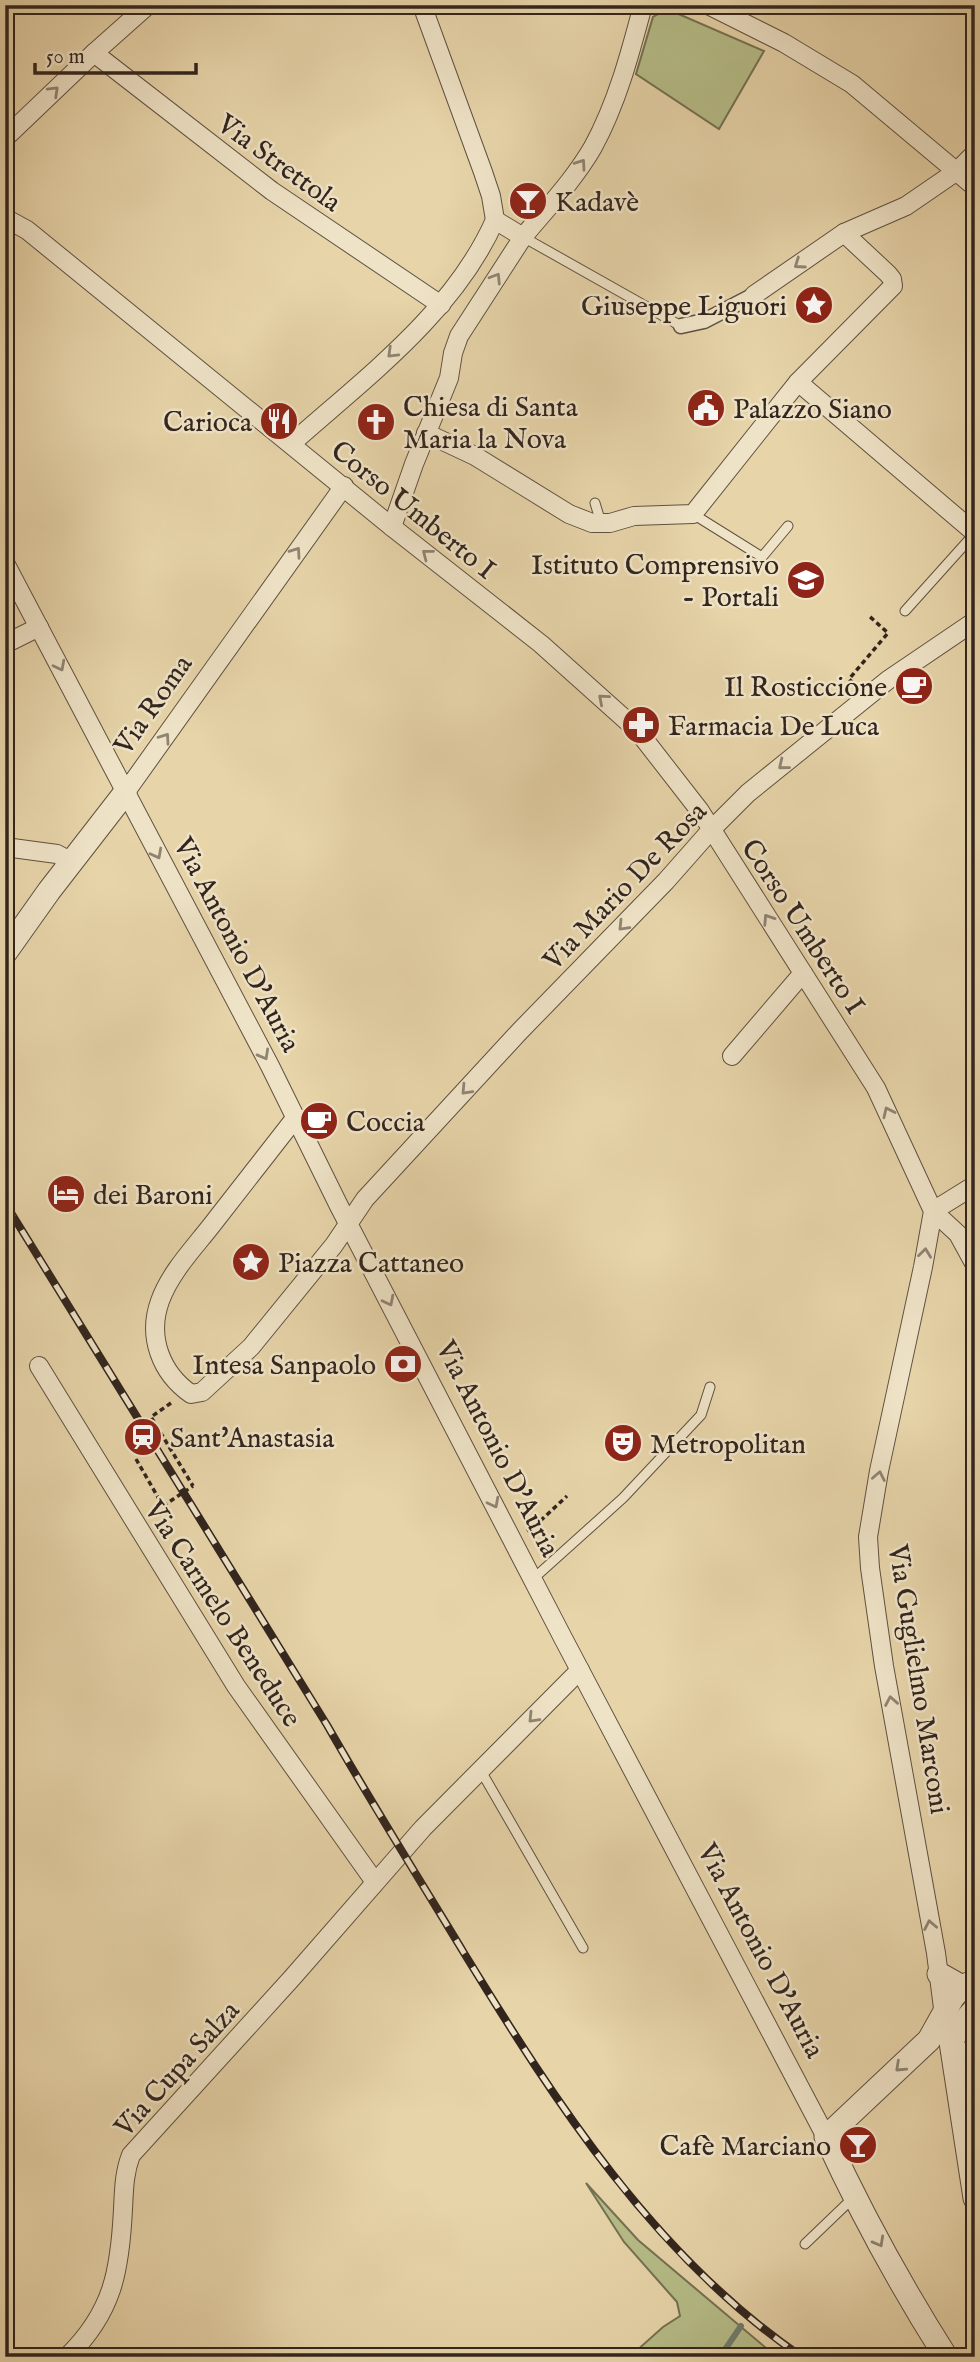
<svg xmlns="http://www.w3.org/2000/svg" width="980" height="2362" viewBox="0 0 980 2362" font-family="'IM FELL English',serif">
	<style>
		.green { fill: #b6bd88; stroke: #747153; stroke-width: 2 }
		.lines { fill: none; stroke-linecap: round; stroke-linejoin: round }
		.stream { stroke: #6f7e6e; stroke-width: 6 }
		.service-casing { stroke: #5f5141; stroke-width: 11 }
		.pedestrian-casing { stroke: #5f5141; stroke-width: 17 }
		.minor-casing { stroke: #5f5141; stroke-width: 20 }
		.tertiary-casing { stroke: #5f5141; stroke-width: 25 }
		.path { stroke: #32251e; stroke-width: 3.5; stroke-dasharray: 5 3.5; stroke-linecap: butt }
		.service { stroke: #efe3c7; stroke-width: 9 }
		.pedestrian { stroke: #efe3c7; stroke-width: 14 }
		.minor { stroke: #efe3c7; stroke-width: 18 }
		.tertiary { stroke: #efe3c7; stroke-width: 23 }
		.rail-casing { stroke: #32251e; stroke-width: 8 }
		.rail { stroke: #efe3c7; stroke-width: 5; stroke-dasharray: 16; stroke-linecap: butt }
		.path-bridge { stroke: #32251e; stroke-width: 3.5; stroke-dasharray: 5 3.5; stroke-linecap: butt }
		.oneway { stroke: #908472 }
		.labels { text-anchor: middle; stroke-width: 5; stroke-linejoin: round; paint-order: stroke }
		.street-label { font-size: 28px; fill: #32251e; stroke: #efe3c7 }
		.poi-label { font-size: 28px; fill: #32251e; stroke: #efe3c7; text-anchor: start }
	</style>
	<rect width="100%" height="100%" fill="#e7d4a9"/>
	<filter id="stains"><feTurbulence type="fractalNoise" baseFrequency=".00286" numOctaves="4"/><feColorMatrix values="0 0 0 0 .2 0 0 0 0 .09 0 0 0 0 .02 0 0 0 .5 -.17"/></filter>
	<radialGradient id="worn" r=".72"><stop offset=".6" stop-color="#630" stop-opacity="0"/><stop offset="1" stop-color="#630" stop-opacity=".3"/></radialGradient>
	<g class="green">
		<path d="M667 9 764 51 719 129 636 74 653 17Z"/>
		<path d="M586 2183 638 2240 766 2348 758 2357H633L635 2352 663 2327 680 2316 677 2302 624 2242Z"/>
	</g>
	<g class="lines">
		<path class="stream" d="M720 2357 741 2326"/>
		<defs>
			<g id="service">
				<path d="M523 237 681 326"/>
				<path d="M595 503 601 523"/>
				<path d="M693 514 762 557 788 526"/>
				<path d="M905 611 975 533"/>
				<path d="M533 1579 623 1498 701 1415 710 1387"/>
				<path d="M481 1771 583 1948"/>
				<path d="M805 2244 854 2197"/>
			</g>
			<path id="pedestrian" d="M681 326 704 321 754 295"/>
			<g id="minor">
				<path d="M422 5 483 172 491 196 495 220"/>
				<path d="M708 5 784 43 852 84 975 187"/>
				<path d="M94 53 272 191 441 305"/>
				<path d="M5 138 94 53 148 5"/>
				<path d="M5 218 27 230 392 527 541 644 637 730 700 811 876 1088 933 1211 923 1267 879 1471 868 1537 870 1568 884 1666 936 1953 944 2016"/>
				<path d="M523 237C547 208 574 180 593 147 617 103 630 54 643 5"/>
				<path d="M754 295 844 233 906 206 957 171 975 153"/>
				<path d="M798 382 975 533"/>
				<path d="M426 433 475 456 569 514 592 523H610L634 516 693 514 798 382 893 286 892 279 888 274 844 233"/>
				<path d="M291 444C365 378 454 313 495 220L523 237 459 336 453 353 449 378 414 464 392 527"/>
				<path d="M5 563 270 1066 339 1206 563 1638 826 2137"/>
				<path d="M5 644 39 627"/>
				<path d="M125 793 344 486"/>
				<path d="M5 847 57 854 72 862"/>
				<path d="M732 1056 803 973"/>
				<path d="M296 1117C268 1153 239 1190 211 1226 193 1249 170 1273 160 1301 147 1337 161 1373 191 1394L202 1392 251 1347 334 1245 365 1199 520 1031 666 881 711 830 748 793 888 680 975 621"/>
				<path d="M975 1185 933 1211 958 1234 975 1265"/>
				<path d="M39 1366 236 1686 375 1882"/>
				<path d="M951 2042 975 2065"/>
				<path d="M67 2357C113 2312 120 2271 123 2209 124 2190 124 2173 131 2155L292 1978 423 1828 580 1670"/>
			</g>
			<g id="tertiary">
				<path d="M5 953 49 891 125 793"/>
				<path d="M939 1974 962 1987"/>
				<path d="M944 2016 951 2042 975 2198"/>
				<path d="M951 2042 960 2026 975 2009"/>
				<path d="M946 2357C901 2286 861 2213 826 2137L929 2040 953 1997 962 1987 975 1981"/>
			</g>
		</defs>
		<use href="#service" class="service-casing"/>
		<use href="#pedestrian" class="pedestrian-casing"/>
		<use href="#minor" class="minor-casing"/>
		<use href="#tertiary" class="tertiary-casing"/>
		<g class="path">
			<path d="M853 683 849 679 888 633 868 615"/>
			<path d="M171 1403 151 1417 193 1486"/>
			<path d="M136 1459 163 1506"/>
			<path d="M527 1531 537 1524 567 1496"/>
			<path d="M968 2354 975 2352"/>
		</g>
		<use href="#service" class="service"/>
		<use href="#pedestrian" class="pedestrian"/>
		<use href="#minor" class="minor"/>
		<use href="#tertiary" class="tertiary"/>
		<defs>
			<path id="rail" d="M5 1203 327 1725C371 1802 418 1877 464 1953 556 2103 654 2256 802 2357"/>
		</defs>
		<use href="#rail" class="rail-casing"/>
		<use href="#rail" class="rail"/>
		<path class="path-bridge" d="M163 1506 193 1486"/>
	</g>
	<defs><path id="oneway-chevron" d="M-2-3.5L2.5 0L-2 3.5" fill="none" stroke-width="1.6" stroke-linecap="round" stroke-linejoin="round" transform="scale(1.75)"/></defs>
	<g class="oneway">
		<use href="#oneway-chevron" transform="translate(54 91) rotate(-44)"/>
		<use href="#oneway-chevron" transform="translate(581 164) rotate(-55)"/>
		<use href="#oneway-chevron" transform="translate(799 264) rotate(145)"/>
		<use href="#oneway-chevron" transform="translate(496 278) rotate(-58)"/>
		<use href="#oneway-chevron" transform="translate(392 353) rotate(136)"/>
		<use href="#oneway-chevron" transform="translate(296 552) rotate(-55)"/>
		<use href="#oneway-chevron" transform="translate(427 554) rotate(-142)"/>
		<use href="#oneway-chevron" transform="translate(60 666) rotate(63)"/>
		<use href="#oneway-chevron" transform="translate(603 699) rotate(-139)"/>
		<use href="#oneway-chevron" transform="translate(165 738) rotate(-55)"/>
		<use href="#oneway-chevron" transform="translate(783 765) rotate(141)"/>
		<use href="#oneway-chevron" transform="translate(157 854) rotate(62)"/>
		<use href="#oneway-chevron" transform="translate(768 919) rotate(-123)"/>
		<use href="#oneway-chevron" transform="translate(623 926) rotate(134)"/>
		<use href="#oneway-chevron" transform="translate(264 1055) rotate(61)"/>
		<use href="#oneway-chevron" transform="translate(466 1090) rotate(133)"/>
		<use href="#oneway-chevron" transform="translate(888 1112) rotate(-115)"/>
		<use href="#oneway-chevron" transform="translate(925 1253) rotate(-83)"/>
		<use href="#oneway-chevron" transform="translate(389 1301) rotate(63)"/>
		<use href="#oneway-chevron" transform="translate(879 1476) rotate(-79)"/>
		<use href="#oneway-chevron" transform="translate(494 1503) rotate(63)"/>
		<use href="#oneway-chevron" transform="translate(891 1701) rotate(-100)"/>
		<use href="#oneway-chevron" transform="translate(533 1718) rotate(134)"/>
		<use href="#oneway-chevron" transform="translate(930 1925) rotate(-101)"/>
		<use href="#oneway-chevron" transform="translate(900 2067) rotate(137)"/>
		<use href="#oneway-chevron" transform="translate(879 2242) rotate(61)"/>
	</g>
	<defs>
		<symbol id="bar-disc" viewBox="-11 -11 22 22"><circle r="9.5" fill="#8f2418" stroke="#efe3c7"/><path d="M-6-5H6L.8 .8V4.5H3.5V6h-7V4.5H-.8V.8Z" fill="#fff"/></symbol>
		<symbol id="sight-disc" viewBox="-11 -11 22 22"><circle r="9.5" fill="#8f2418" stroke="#efe3c7"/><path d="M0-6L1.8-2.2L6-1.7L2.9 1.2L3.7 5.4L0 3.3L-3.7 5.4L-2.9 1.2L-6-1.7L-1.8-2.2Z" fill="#fff"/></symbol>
		<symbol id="civic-disc" viewBox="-11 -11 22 22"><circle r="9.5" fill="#8f2418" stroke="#efe3c7"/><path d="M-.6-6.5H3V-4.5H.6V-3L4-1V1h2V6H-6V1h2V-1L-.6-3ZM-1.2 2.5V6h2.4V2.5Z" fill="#fff"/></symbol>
		<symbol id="restaurant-disc" viewBox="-11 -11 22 22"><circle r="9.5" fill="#8f2418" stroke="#efe3c7"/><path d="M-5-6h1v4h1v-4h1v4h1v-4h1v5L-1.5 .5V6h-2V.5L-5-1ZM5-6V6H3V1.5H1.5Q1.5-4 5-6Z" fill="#fff"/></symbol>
		<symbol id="church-disc" viewBox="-11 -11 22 22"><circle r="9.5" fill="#8f2418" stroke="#efe3c7"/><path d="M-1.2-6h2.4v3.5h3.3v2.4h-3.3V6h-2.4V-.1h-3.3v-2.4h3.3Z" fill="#fff"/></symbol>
		<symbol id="school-disc" viewBox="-11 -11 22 22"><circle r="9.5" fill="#8f2418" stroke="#efe3c7"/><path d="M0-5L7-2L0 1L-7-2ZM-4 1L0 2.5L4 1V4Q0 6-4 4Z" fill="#fff"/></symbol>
		<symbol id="cafe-disc" viewBox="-11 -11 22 22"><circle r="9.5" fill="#8f2418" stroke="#efe3c7"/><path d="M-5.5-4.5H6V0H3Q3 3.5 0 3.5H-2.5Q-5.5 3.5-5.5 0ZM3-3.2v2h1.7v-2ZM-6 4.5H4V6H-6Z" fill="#fff"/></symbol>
		<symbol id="pharmacy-disc" viewBox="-11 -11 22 22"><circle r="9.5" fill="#8f2418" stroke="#efe3c7"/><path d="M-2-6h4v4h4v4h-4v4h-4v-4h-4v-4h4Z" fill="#fff"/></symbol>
		<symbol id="hotel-disc" viewBox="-11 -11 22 22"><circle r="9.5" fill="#8f2418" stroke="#efe3c7"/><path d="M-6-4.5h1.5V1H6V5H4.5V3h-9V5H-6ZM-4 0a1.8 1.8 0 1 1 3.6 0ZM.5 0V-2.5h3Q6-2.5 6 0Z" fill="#fff"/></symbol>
		<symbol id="bank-disc" viewBox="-11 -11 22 22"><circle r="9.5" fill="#8f2418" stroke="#efe3c7"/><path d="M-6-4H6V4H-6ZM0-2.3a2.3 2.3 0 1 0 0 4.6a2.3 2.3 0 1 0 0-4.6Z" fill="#fff"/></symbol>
		<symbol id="station-disc" viewBox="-11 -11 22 22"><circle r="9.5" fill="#8f2418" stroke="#efe3c7"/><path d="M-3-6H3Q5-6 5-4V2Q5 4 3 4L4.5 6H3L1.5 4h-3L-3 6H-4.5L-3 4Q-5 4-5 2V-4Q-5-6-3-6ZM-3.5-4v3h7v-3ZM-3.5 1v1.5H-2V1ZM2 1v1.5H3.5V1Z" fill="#fff"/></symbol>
		<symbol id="theatre-disc" viewBox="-11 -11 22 22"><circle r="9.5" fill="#8f2418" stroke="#efe3c7"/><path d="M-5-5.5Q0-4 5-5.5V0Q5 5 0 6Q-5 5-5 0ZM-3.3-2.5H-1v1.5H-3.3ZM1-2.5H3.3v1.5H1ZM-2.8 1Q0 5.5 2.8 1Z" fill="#fff"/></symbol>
	</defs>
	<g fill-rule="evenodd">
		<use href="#bar-disc" x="506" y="179" width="44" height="44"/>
		<use href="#sight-disc" x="792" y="283" width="44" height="44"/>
		<use href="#civic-disc" x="684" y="386" width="44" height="44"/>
		<use href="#restaurant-disc" x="257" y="399" width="44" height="44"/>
		<use href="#church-disc" x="354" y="400" width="44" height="44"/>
		<use href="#school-disc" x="784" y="558" width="44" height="44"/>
		<use href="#cafe-disc" x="892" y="664" width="44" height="44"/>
		<use href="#pharmacy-disc" x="619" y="703" width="44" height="44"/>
		<use href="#cafe-disc" x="297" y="1099" width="44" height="44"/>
		<use href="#hotel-disc" x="44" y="1172" width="44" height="44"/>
		<use href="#sight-disc" x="229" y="1240" width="44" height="44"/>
		<use href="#bank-disc" x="381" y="1342" width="44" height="44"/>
		<use href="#station-disc" x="121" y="1415" width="44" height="44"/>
		<use href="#theatre-disc" x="601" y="1421" width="44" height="44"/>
		<use href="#bar-disc" x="836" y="2123" width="44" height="44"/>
	</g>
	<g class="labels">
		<g class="street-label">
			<text transform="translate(280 162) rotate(36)" y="10">Via Strettola</text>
			<text transform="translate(414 509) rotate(39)" y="10">Corso Umberto I</text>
			<text transform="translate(152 704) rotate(-55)" y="10">Via Roma</text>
			<text transform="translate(624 885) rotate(-46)" y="10">Via Mario De Rosa</text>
			<text transform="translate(804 926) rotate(57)" y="10">Corso Umberto I</text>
			<text transform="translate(238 944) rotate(62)" y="10">Via Antonio D'Auria</text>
			<text transform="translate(499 1448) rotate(63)" y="10">Via Antonio D'Auria</text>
			<text transform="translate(224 1613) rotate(57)" y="10">Via Carmelo Beneduce</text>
			<text transform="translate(920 1679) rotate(81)" y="10">Via Guglielmo Marconi</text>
			<text transform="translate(762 1950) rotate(62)" y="10">Via Antonio D'Auria</text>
			<text transform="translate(176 2068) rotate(-48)" y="10">Via Cupa Salza</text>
		</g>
		<g class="poi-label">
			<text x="555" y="211">Kadavè</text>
			<text x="787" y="315" text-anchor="end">Giuseppe Liguori</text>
			<text x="403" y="416">Chiesa di Santa<tspan x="403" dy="32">Maria la Nova</tspan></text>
			<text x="733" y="418">Palazzo Siano</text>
			<text x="252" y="431" text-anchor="end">Carioca</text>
			<text x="779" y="574" text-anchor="end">Istituto Comprensivo<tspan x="779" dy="32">- Portali</tspan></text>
			<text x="887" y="696" text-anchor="end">Il Rosticcione</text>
			<text x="668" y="735">Farmacia De Luca</text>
			<text x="346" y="1131">Coccia</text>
			<text x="93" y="1204">dei Baroni</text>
			<text x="278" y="1272">Piazza Cattaneo</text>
			<text x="376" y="1374" text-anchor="end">Intesa Sanpaolo</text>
			<text x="170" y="1447">Sant'Anastasia</text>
			<text x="650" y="1453">Metropolitan</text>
			<text x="831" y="2155" text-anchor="end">Cafè Marciano</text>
		</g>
	</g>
	<rect width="980" height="2362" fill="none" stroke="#e7d4a9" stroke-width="28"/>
	<rect x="7" y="7" width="966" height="2348" fill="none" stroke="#32251e" stroke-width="3.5"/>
	<rect x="14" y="14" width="952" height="2334" fill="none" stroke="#32251e" stroke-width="2"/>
	<path d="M35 63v10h161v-10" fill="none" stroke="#32251e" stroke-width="3.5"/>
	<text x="46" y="63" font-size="21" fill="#32251e" stroke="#efe3c7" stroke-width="5" paint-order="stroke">50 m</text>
	<rect width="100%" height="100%" filter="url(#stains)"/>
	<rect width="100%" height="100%" fill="url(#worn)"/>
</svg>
